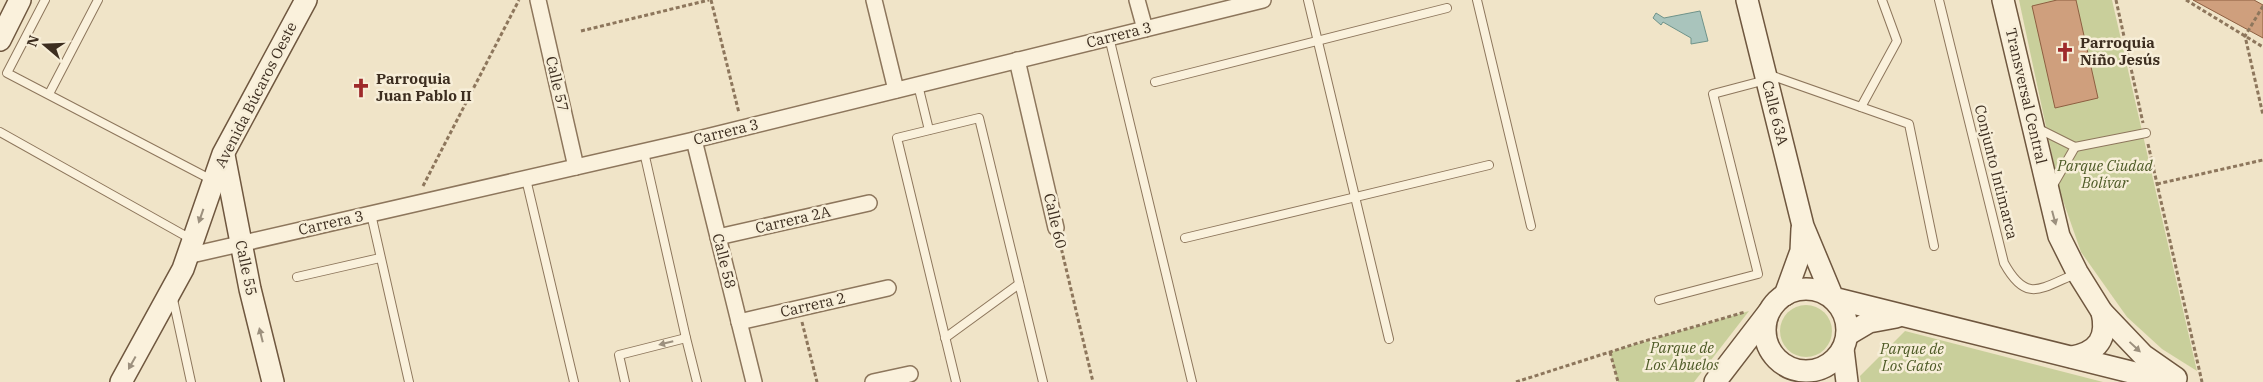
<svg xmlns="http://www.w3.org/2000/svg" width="2263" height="382" viewBox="0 0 2263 382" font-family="'IBM Plex Serif',serif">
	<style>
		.green { fill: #c9cf9b }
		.water { fill: #a9c4bc; stroke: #6f938a }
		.building { fill: #cf9f7d; stroke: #8d5f41 }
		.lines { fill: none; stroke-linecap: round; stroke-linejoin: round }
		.lane-casing { stroke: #8d765c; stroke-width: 10 }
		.street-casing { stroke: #8d765c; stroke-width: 18 }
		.secondary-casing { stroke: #6f573f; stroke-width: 24 }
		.path { stroke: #8d765c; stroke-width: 3; stroke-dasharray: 4 2.5; stroke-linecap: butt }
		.lane { stroke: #faf1dc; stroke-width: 8 }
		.street { stroke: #faf1dc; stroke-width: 15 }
		.secondary { stroke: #faf1dc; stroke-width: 21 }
		.oneway { fill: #9c907e }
		.labels { text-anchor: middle; stroke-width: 5; stroke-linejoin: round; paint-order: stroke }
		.street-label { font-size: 15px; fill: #3d2e20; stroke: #f7eed8 }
		.poi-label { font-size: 15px; font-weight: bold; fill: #3d2e20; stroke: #f7eed8; text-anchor: start }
		.park-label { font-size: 15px; font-style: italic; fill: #4d5a26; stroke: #f7eed8 }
	</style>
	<rect width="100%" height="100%" fill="#f0e4c8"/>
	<g class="green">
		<path d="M2019 0H2112L2197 371 2162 349 2127 317 2081 252 2060 192Z"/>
		<circle cx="1806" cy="331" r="26"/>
		<path d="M1749 311 1694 382H1618L1610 352Z"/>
		<path d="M1905 331 2103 382H1861L1860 376Z"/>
	</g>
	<path class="water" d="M1700 11 1708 41 1691 44V38L1663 22 1661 25 1653 18 1656 13 1664 18Z"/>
	<g class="building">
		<path d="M2057 0H2076L2098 98 2055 108 2032 6Z"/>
		<path d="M2193 0H2254L2263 5V38Z"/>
	</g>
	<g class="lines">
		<defs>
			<g id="lane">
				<path d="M45 0 7 73 212 180"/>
				<path d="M1308 0 1389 339"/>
				<path d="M1477 0 1531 226"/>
				<path d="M1939 0 2004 263C2026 303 2040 289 2075 274"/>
				<path d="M1109 37 1192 382"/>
				<path d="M1767 74 1909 124 1934 246"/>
				<path d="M1155 82 1447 8"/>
				<path d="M918 85 929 130"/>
				<path d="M49 94 98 0"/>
				<path d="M1861 107 1897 41 1882 0"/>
				<path d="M2037 128 2075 147 2052 187"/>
				<path d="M0 132 191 239"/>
				<path d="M2075 147 2146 133"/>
				<path d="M644 152 686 338"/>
				<path d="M526 179 574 382"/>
				<path d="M371 214 409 382"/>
				<path d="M1185 238 1489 165"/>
				<path d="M297 277 380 258"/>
				<path d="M173 299 191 382"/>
				<path d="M1659 300 1758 274 1713 94 1766 80"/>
				<path d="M945 338 1019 284"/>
				<path d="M625 382 619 355 686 338 697 382"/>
				<path d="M956 382 897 138 979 118 1043 382"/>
			</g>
			<g id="street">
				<path d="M538 0 576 167"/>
				<path d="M874 0 896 90"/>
				<path d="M1137 0 1145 29"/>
				<path d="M1017 60 1056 228"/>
				<path d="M694 140 754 382"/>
				<path d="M718 237 869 203"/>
				<path d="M187 256 694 140 1263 0"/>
				<path d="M739 322 888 288"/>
				<path d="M873 382 910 374"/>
			</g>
			<g id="secondary">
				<path d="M1747 0 1803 226 1833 298 2171 382"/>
				<path d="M2003 0 2059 236 2077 272 2102 312 2143 355 2176 378"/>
				<path d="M0 40 20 0"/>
				<path d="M224 155 250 289 273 382"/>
				<circle cx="1806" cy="330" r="41"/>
				<path d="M1785 295 1801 251 1802 229"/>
				<path d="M1847 335 1869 322 1896 317"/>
				<path d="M1843 349 1847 382"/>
				<path d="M2072 357C2098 352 2108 338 2102 312"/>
				<path d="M121 382 183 269 223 154 306 0"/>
				<path d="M1715 382 1768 313"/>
			</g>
		</defs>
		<use href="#lane" class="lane-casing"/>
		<use href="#street" class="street-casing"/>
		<use href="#secondary" class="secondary-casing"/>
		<g class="path">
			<path d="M711 0 739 113"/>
			<path d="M2116 0 2143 123"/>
			<path d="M2186 0 2263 47"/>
			<path d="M2263 6 2245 36 2263 115"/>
			<path d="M581 31 709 0"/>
			<path d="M2148 144 2202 382"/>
			<path d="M2157 184 2263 160"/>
			<path d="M423 186 519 0"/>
			<path d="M1060 243 1093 382"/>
			<path d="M802 322 817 382"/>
			<path d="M1610 352 1618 382"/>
			<path d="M1516 382 1638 343 1745 312"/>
		</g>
		<use href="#lane" class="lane"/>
		<use href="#street" class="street"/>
		<use href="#secondary" class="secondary"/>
	</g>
	<defs><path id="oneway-solid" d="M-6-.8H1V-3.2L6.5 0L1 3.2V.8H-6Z" transform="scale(1.25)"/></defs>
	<g class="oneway">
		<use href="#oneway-solid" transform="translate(201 216) rotate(109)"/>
		<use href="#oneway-solid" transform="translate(2054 218) rotate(75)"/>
		<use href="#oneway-solid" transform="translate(261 335) rotate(-104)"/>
		<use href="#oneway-solid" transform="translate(666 343) rotate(166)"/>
		<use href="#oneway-solid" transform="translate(2135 347) rotate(43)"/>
		<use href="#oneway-solid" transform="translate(132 363) rotate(119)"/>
	</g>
	<defs>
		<symbol id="church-bare" viewBox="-9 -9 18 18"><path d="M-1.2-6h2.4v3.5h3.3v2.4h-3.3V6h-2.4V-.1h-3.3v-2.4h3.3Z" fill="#9e2a2b" stroke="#f7eed8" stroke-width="2.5" paint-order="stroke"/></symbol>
	</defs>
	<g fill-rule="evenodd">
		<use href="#church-bare" x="2051" y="38" width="28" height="28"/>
		<use href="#church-bare" x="347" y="74" width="28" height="28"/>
	</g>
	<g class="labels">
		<g class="street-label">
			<text transform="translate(1119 35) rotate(-14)" y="5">Carrera 3</text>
			<text transform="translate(557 84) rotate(77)" y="5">Calle 57</text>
			<text transform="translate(256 95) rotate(-63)" y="5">Avenida Búcaros Oeste</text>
			<text transform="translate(2026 96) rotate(77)" y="5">Transversal Central</text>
			<text transform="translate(1775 113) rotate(76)" y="5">Calle 63A</text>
			<text transform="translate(726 132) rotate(-14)" y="5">Carrera 3</text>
			<text transform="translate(1996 172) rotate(76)" y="5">Conjunto Intimarca</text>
			<text transform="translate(793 220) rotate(-13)" y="5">Carrera 2A</text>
			<text transform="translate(1055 221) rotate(77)" y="5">Calle 60</text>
			<text transform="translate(331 223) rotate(-13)" y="5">Carrera 3</text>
			<text transform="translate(724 261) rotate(76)" y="5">Calle 58</text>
			<text transform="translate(246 268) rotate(78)" y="5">Calle 55</text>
			<text transform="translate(813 305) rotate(-13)" y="5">Carrera 2</text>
		</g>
		<g class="poi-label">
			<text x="2080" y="48">Parroquia<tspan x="2080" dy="17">Niño Jesús</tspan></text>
			<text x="376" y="84">Parroquia<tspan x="376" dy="17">Juan Pablo II</tspan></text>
		</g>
		<g class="park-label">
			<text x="2105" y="171">Parque Ciudad<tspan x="2105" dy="17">Bolívar</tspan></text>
			<text x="1682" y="353">Parque de<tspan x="1682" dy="17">Los Abuelos</tspan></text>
			<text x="1912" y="354">Parque de<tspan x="1912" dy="17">Los Gatos</tspan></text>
		</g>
	</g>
	<g transform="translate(45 45) rotate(289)" stroke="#f7eed8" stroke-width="4" paint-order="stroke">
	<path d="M0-4L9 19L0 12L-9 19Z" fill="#3d2e20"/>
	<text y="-8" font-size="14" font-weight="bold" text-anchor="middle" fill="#3d2e20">N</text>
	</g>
</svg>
